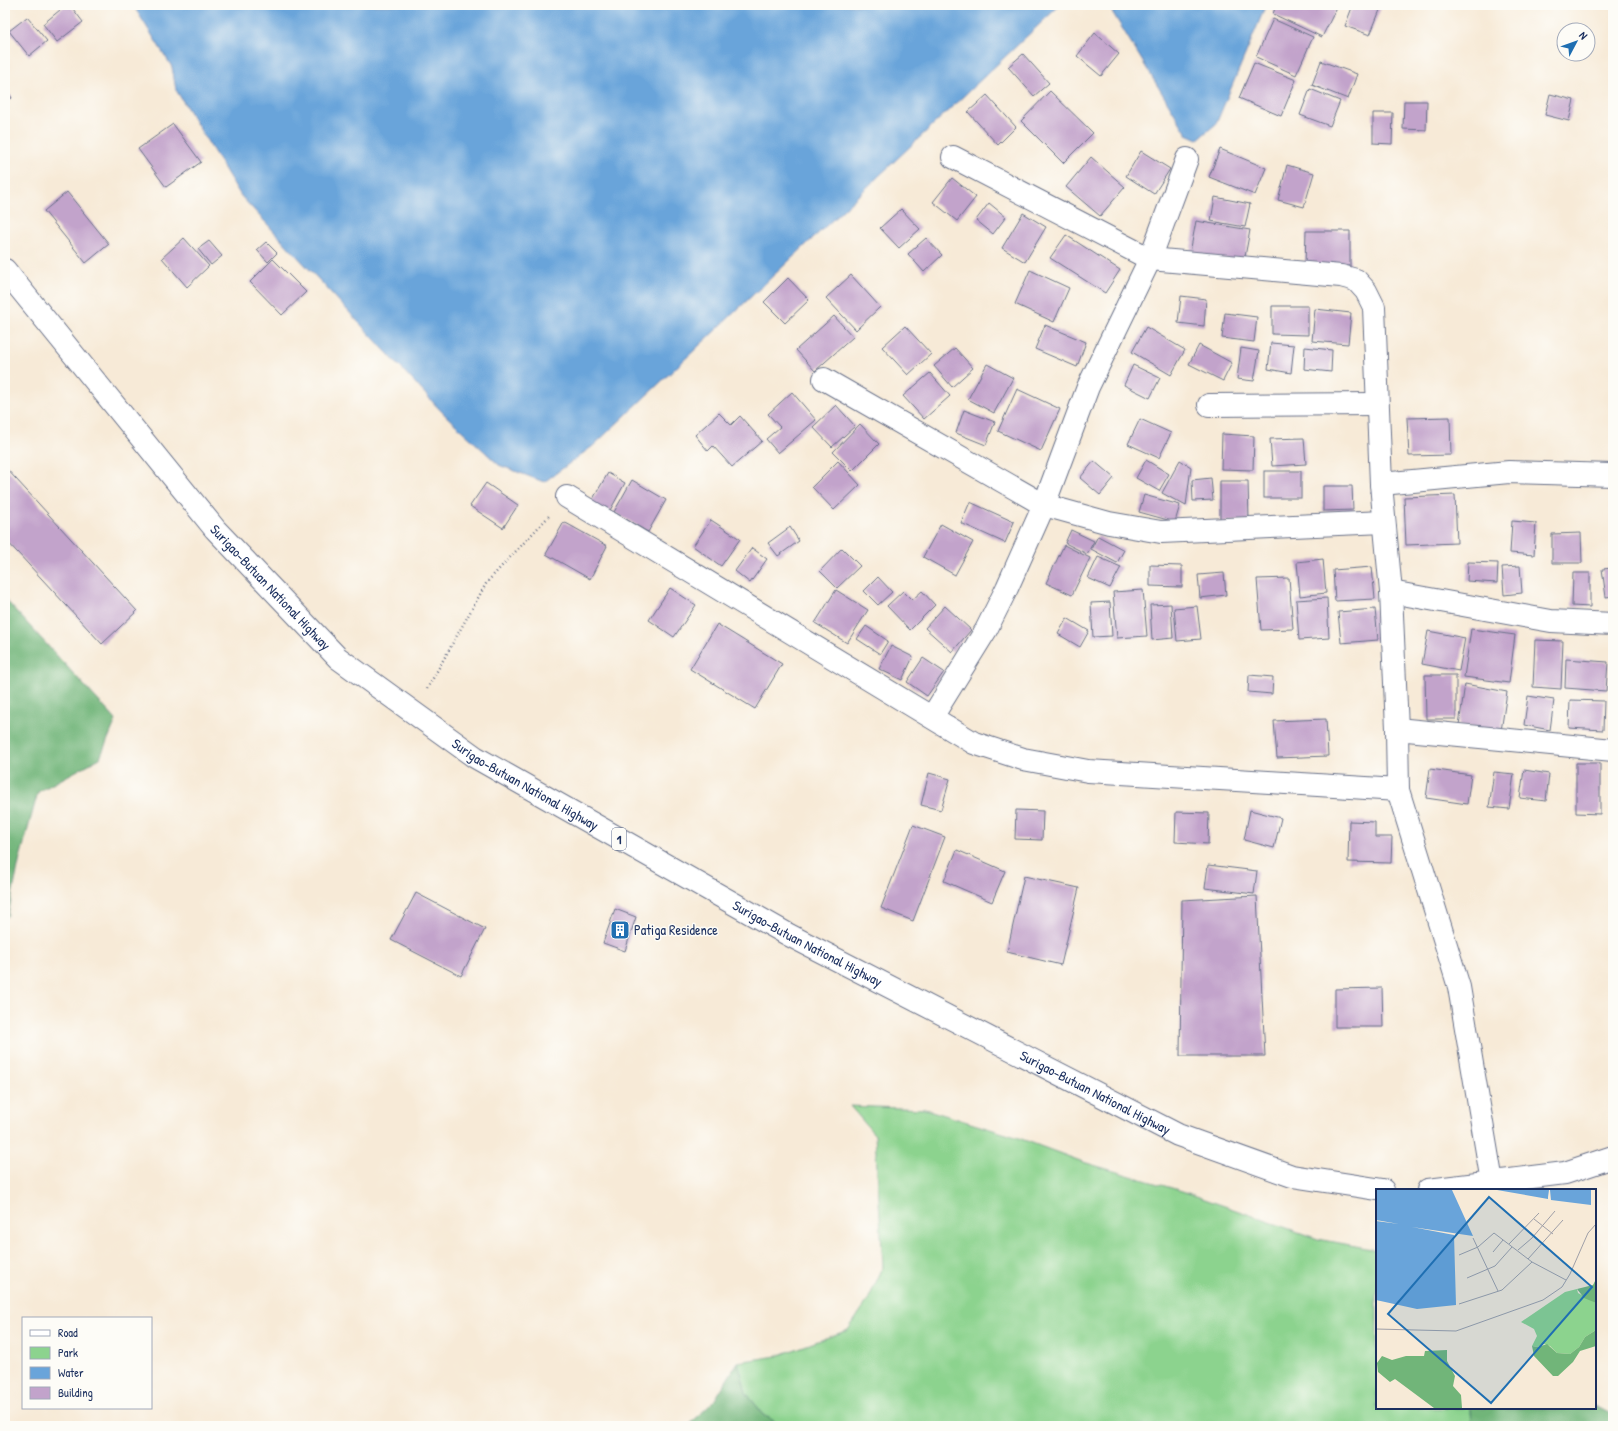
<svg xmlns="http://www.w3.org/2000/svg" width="1618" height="1431" viewBox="0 0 1618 1431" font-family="'Patrick Hand',sans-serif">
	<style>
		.green { fill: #8cd38e; stroke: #548176 }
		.forest { fill: #71b579; stroke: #46726c }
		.water { fill: #69a4da; stroke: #426a9c }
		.building { fill: #c2a3cb }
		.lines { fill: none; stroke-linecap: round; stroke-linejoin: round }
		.minor-casing { stroke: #687088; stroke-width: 24 }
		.trunk-casing { stroke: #687088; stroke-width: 24 }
		.path { stroke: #687088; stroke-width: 2.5; stroke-dasharray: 1 3; stroke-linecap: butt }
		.minor { stroke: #fff; stroke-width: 22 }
		.trunk { stroke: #fff; stroke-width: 22 }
		.labels { text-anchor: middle; stroke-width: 3; stroke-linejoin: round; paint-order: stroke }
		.shield { fill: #fdfcf7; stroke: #5f6c8c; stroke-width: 1 }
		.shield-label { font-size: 13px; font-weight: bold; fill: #1b2f5e }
		.street-label { font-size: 14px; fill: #1b2f5e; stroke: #fdfcf7 }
		.poi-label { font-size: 14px; fill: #1b2f5e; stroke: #fdfcf7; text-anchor: start }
		.inset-road { fill: none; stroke: #9f9fa7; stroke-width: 1 }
		.view { fill: #1f6fb2; fill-opacity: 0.15; stroke: #1f6fb2; stroke-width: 2 }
		.inset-edge { fill: none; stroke: #1b2f5e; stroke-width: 2 }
	</style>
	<rect width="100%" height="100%" fill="#fdfcf7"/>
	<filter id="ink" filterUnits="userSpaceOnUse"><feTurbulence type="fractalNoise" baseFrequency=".025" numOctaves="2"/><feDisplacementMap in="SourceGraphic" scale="8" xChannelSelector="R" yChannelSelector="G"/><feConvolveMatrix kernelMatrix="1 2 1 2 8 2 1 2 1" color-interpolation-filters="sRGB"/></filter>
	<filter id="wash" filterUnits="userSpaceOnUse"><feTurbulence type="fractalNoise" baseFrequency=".012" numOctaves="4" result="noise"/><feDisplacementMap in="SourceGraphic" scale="16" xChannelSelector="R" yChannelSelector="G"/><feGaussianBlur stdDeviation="0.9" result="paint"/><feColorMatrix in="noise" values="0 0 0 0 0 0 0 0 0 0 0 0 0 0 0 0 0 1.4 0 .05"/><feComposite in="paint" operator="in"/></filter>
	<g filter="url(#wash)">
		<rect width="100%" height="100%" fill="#f7ead7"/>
		<path class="green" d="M850 1106 925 1109 1016 1137 1083 1162 1182 1191 1318 1239 1377 1250V1408H1471L1472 1426H782L764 1415 746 1393 738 1362 777 1356 848 1330 868 1300 883 1267 875 1135Z"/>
		<g class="forest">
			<path d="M5 599 116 720 100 758 38 792 20 858 8 915 5 919Z"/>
			<path d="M738 1362 746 1393 764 1415 782 1426H688L714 1401Z"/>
			<path d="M1595 1406 1613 1415V1426H1472L1471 1408H1595Z"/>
		</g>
		<g class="water">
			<path d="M133 5H1060L593 446 544 482 499 465 443 413 241 196 176 90 172 67Z"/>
			<path d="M1108 5H1266L1216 124 1198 139 1187 134Z"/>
		</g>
		<g id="blocks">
			<g class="building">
				<path d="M66 5H70L83 22 57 42 43 24Z"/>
				<path d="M1276 5H1333L1337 7 1322 37 1273 14Z"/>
				<path d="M1353 5H1382L1370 35 1345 26Z"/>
				<path d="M27 17 47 41 29 56 9 31Z"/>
				<path d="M1273 19 1313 37 1296 75 1256 57Z"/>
				<path d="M1095 33 1119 54 1101 76 1077 56Z"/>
				<path d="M1023 54 1049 83 1034 96 1008 67Z"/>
				<path d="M1321 61 1357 74 1348 99 1312 85Z"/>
				<path d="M1254 63 1296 80 1281 116 1239 98Z"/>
				<path d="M5 87 12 98 5 102Z"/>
				<path d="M1310 89 1340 101 1330 126 1300 115Z"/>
				<path d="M1050 91 1093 133 1063 163 1021 121Z"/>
				<path d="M1550 94 1574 100 1569 121 1545 115Z"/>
				<path d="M987 95 1016 127 998 145 968 112Z"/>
				<path d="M1404 101H1427L1426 130 1403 129Z"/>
				<path d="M1373 113H1393L1392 144 1373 143Z"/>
				<path d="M173 124 201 162 166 187 138 149Z"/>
				<path d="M1220 149 1266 168 1255 195 1209 177Z"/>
				<path d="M1141 151 1170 169 1154 194 1126 176Z"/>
				<path d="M1091 157 1125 187 1100 216 1066 187Z"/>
				<path d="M1287 165 1314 173 1304 207 1278 200Z"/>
				<path d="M952 178 976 197 957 221 933 202Z"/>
				<path d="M67 192 109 244 86 263 44 211Z"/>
				<path d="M1215 197 1250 204 1245 227 1211 221Z"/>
				<path d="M989 203 1006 217 993 234 976 220Z"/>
				<path d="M901 209 920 229 899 248 880 228Z"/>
				<path d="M1023 213 1046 227 1025 262 1002 248Z"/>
				<path d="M1196 221 1250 230 1244 262 1190 253Z"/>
				<path d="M1306 231H1350V266L1305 265Z"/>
				<path d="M1066 235 1120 270 1105 293 1050 258Z"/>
				<path d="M184 238 209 266 187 287 162 258Z"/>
				<path d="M926 238 942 255 924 272 908 254Z"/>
				<path d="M209 241 222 256 211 265 198 249Z"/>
				<path d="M266 242 277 253 268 262 257 250Z"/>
				<path d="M273 259 306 292 282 315 250 282Z"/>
				<path d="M1030 270 1069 288 1054 322 1015 304Z"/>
				<path d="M851 275 880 307 856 330 826 298Z"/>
				<path d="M788 278 809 300 785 323 764 302Z"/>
				<path d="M1181 296 1206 299 1204 326 1178 323Z"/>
				<path d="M1272 306H1308V335L1272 334Z"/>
				<path d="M1315 309 1351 313 1348 344 1312 341Z"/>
				<path d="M1225 313 1257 317 1254 342 1222 338Z"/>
				<path d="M834 316 853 337 815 371 796 350Z"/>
				<path d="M1045 325 1086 342 1077 367 1035 349Z"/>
				<path d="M905 326 931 354 908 375 882 347Z"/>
				<path d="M1146 327 1185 350 1171 375 1132 352Z"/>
				<path d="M1271 343 1294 345 1291 373 1268 369Z"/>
				<path d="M1199 345 1232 363 1223 381 1189 364Z"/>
				<path d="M1305 347 1332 350 1331 372 1304 369Z"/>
				<path d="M955 348 973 368 952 387 934 366Z"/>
				<path d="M1241 348 1259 351 1254 381 1237 379Z"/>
				<path d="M987 364 1013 378 994 413 968 399Z"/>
				<path d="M1133 365 1160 378 1150 398 1124 385Z"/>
				<path d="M930 373 950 396 924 419 903 396Z"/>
				<path d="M1017 389 1060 409 1041 451 998 431Z"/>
				<path d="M792 392 816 420 778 453 766 439 780 427 768 414Z"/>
				<path d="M836 405 855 426 832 447 813 427Z"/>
				<path d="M964 410 995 422 986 445 956 433Z"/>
				<path d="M719 413 731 425 740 416 762 441 732 467 713 446 708 451 695 435Z"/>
				<path d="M1450 417 1451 455 1409 456 1407 418Z"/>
				<path d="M1140 419 1171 433 1159 458 1128 444Z"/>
				<path d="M860 424 879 444 852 471 833 452Z"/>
				<path d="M1222 434 1254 436 1253 470 1221 469Z"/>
				<path d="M1304 438 1306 464 1272 466 1270 439Z"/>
				<path d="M1146 460 1169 474 1159 491 1136 478Z"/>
				<path d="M1180 460 1191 467 1186 506 1162 493Z"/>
				<path d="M838 461 860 485 834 510 812 487Z"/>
				<path d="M1094 461 1114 478 1100 495 1080 478Z"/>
				<path d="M5 467 137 611 102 644 5 539Z"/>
				<rect x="1264" y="471" width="37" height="27"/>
				<path d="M608 473 625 483 608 514 590 504Z"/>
				<path d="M1211 478 1213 500 1193 501 1192 480Z"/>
				<path d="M632 480 666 500 648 532 614 512Z"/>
				<path d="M1220 481H1248L1249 521 1220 522Z"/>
				<path d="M486 483 518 505 503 528 470 506Z"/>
				<path d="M1323 486H1352L1353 510 1323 511Z"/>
				<path d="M1144 495 1180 505 1175 522 1139 512Z"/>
				<path d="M1455 495 1457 543 1406 545 1404 497Z"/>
				<path d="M970 502 1014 522 1005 543 961 523Z"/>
				<path d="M711 520 740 539 721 566 693 546Z"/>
				<path d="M1512 521 1536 523 1534 555 1510 553Z"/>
				<path d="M564 522 607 546 590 579 546 554Z"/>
				<path d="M941 524 973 542 955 575 923 557Z"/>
				<path d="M790 527 799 541 778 556 768 543Z"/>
				<path d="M1071 530 1094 541 1087 554 1065 543Z"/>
				<path d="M1581 533 1582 563H1552V534Z"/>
				<path d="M1098 536 1124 550 1117 563 1091 549Z"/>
				<path d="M1064 545 1090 558 1072 595 1046 583Z"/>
				<path d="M752 548 767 559 750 583 735 571Z"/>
				<path d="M842 548 860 566 837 588 820 571Z"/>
				<path d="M1098 557 1121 567 1110 588 1088 578Z"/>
				<path d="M1323 559 1326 593 1300 596 1297 562Z"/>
				<path d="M1468 562 1498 563 1497 583 1467 581Z"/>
				<path d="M1150 565 1182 566V587L1150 586Z"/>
				<path d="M1520 566 1522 593 1504 595 1502 567Z"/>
				<path d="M1372 567 1375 599 1335 601 1333 570Z"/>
				<path d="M1613 568V596L1606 597 1602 569Z"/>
				<path d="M1224 573 1226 595 1200 598 1198 575Z"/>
				<path d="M1573 573H1590V607L1572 606Z"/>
				<path d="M878 577 892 592 878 605 864 591Z"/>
				<path d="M1289 578 1293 629 1261 630 1257 579Z"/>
				<path d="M670 588 696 605 674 637 649 620Z"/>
				<path d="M836 590 868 610 847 643 815 623Z"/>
				<path d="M1143 590 1147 636 1117 638 1113 592Z"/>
				<path d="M903 591 912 600 922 591 935 605 910 630 887 606Z"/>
				<path d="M1327 598 1329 638 1299 640 1296 600Z"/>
				<path d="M1110 602 1112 636 1093 637 1091 603Z"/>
				<path d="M1171 604 1173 638 1152 640 1150 605Z"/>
				<path d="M945 606 971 630 952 652 925 628Z"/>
				<path d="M1197 606 1201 639 1177 641 1174 608Z"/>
				<path d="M1375 609 1378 640 1341 643 1338 612Z"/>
				<path d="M1067 618 1089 631 1080 647 1058 634Z"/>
				<path d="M717 624 782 664 755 709 690 669Z"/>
				<path d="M866 626 888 641 880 654 857 639Z"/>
				<path d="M1471 629 1515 635 1509 683 1464 677Z"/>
				<path d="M1428 631 1465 638 1459 671 1422 664Z"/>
				<path d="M1535 640 1563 641 1561 689 1533 687Z"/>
				<path d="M891 646 913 657 902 680 879 669Z"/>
				<path d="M923 658 944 672 927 696 907 682Z"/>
				<path d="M1566 659 1608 662 1606 691 1565 688Z"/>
				<path d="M1249 675 1273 677 1272 694 1248 692Z"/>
				<path d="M1425 675H1456V719H1426Z"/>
				<path d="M1465 684 1507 692 1501 731 1459 725Z"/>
				<path d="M1528 696 1554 700 1550 730 1524 725Z"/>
				<path d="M1570 700 1604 701 1603 730 1569 728Z"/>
				<path d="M1326 719 1328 756 1277 758 1274 721Z"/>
				<path d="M1576 763H1600V814L1576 813Z"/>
				<path d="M1430 769 1471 775 1467 804 1426 798Z"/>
				<path d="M1524 770 1549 774 1546 801 1520 798Z"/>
				<path d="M1494 772 1514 774 1509 809 1489 807Z"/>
				<path d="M929 773 950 779 941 810 921 805Z"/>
				<path d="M1016 810 1043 811 1042 840 1015 839Z"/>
				<path d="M1250 810 1281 818 1274 848 1244 840Z"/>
				<path d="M1176 812 1209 813 1208 844 1175 842Z"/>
				<path d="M1349 821 1375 822V837H1392L1391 863 1348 862Z"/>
				<path d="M913 825 945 837 913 921 881 908Z"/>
				<path d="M957 850 1005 871 992 902 944 881Z"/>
				<path d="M1208 865 1257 871 1254 894 1205 888Z"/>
				<path d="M1024 876 1079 888 1061 965 1007 952Z"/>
				<path d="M416 893 485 929 461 976 391 940Z"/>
				<path d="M1257 896 1265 1056H1180L1182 900Z"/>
				<path d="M615 909 636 917 625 951 603 943Z"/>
				<path d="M1382 988 1383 1027H1335V989Z"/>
			</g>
		</g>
	</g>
	<g filter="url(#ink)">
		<use href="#blocks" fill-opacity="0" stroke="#687088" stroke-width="1"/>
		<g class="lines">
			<defs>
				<g id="minor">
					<path d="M953 157 1150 259 1341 276 1356 280 1366 291 1374 307 1381 484 1391 592 1397 729 1398 790 1459 987 1492 1182"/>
					<path d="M824 379 1044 505 1109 523 1161 532 1384 522"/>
					<path d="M1209 405 1377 404"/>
					<path d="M1381 484 1509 472 1613 475"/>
					<path d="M567 497 974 743 1023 759 1088 771 1398 790"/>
					<path d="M1391 592 1551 621 1613 624"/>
					<path d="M932 717 986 630 1007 588 1044 505 1088 387 1150 259 1187 159"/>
					<path d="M1397 729 1613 750"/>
				</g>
				<g id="trunk">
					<path id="s1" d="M5 270 215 529 338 658 475 757 789 935 1178 1135 1292 1176 1383 1190"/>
					<path d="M1428 1190 1565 1173 1613 1157"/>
				</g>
			</defs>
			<use href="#minor" class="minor-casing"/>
			<use href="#trunk" class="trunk-casing"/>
			<path class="path" d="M427 689 487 582 549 516"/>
			<use href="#minor" class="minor"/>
			<use href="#trunk" class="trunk"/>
		</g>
	</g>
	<defs>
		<symbol id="building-square" viewBox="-11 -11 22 22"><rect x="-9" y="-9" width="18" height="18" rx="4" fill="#1f6fb2" stroke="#fdfcf7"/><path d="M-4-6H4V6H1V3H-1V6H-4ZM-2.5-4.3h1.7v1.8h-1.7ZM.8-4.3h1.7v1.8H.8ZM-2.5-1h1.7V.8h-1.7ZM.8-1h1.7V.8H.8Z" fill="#fff"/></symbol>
	</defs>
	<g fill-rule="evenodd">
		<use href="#building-square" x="609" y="919" width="22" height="22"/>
	</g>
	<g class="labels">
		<rect class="shield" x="612" y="828" width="14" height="22" rx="3"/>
		<g class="shield-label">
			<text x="619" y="844">1</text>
		</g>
		<g class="street-label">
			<text dy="5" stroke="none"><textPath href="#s1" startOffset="414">Surigao-Butuan National Highway</textPath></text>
			<text dy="5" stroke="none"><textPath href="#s1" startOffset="738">Surigao-Butuan National Highway</textPath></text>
			<text dy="5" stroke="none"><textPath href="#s1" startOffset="1062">Surigao-Butuan National Highway</textPath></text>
			<text dy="5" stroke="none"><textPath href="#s1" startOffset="1386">Surigao-Butuan National Highway</textPath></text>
		</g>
		<g class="poi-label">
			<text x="634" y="935">Patiga Residence</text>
		</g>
	</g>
	<g transform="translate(1376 1189)">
		<rect width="220" height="220" fill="#f7ead7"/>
		<path d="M201 100 202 104 220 114V141L209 148 203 158 194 165 181 164 174 157 168 155 162 158 156 157 161 147 158 140 145 133 189 103Z" fill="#8cd38e"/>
		<path d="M220 90V114L208 109 201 100 217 96ZM220 141V157L204 162 197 173 182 187H177L158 167 156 157 162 158 171 155 181 164 194 165 203 158 209 148ZM71 161V172L79 187 77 197 85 206 86 219H58L19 190 14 193 2 183 1 174 6 167 16 171 30 167H48L49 162Z" fill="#71b579"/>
		<path d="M0 1H76L97 47 36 38 78 46 80 116 41 120 0 111V32L23 35 0 31ZM121 1H173L172 8V10ZM174 1H215V16L175 11Z" fill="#69a4da"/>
		<path class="inset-road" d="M158 30 177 45M97 49 122 102M133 55 163 24M142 61 156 49 179 22M117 63 127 51M83 66 102 58 118 44 156 73 190 91M152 70 187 31M91 89 119 77 136 58M83 115 126 101 156 73M0 140 80 142 167 111 186 98 194 85 212 44 220 35"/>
		<path class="view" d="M113 8 216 98 115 214 12 125Z"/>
		<rect width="220" height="220" class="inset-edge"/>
	</g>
	<rect width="1618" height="1431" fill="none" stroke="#fdfcf7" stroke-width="20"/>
	<rect x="22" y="1317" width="130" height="92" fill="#fdfcf7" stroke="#a3aaba"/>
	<rect x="30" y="1330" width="20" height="6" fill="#ffffff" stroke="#a3aaba"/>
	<text x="58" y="1337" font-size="12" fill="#1b2f5e">Road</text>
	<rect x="30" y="1347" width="20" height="12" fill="#8cd38e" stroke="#a3aaba"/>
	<text x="58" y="1357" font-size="12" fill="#1b2f5e">Park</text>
	<rect x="30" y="1367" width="20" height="12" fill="#69a4da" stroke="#a3aaba"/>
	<text x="58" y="1377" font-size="12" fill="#1b2f5e">Water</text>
	<rect x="30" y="1387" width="20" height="12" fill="#c2a3cb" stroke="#a3aaba"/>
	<text x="58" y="1397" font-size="12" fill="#1b2f5e">Building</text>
	<g transform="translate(1576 42) rotate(49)"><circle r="19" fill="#fdfcf7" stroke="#a3aaba"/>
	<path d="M0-3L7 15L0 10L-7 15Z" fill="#1f6fb2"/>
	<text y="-6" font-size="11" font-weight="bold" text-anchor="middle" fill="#1b2f5e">N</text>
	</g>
</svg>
